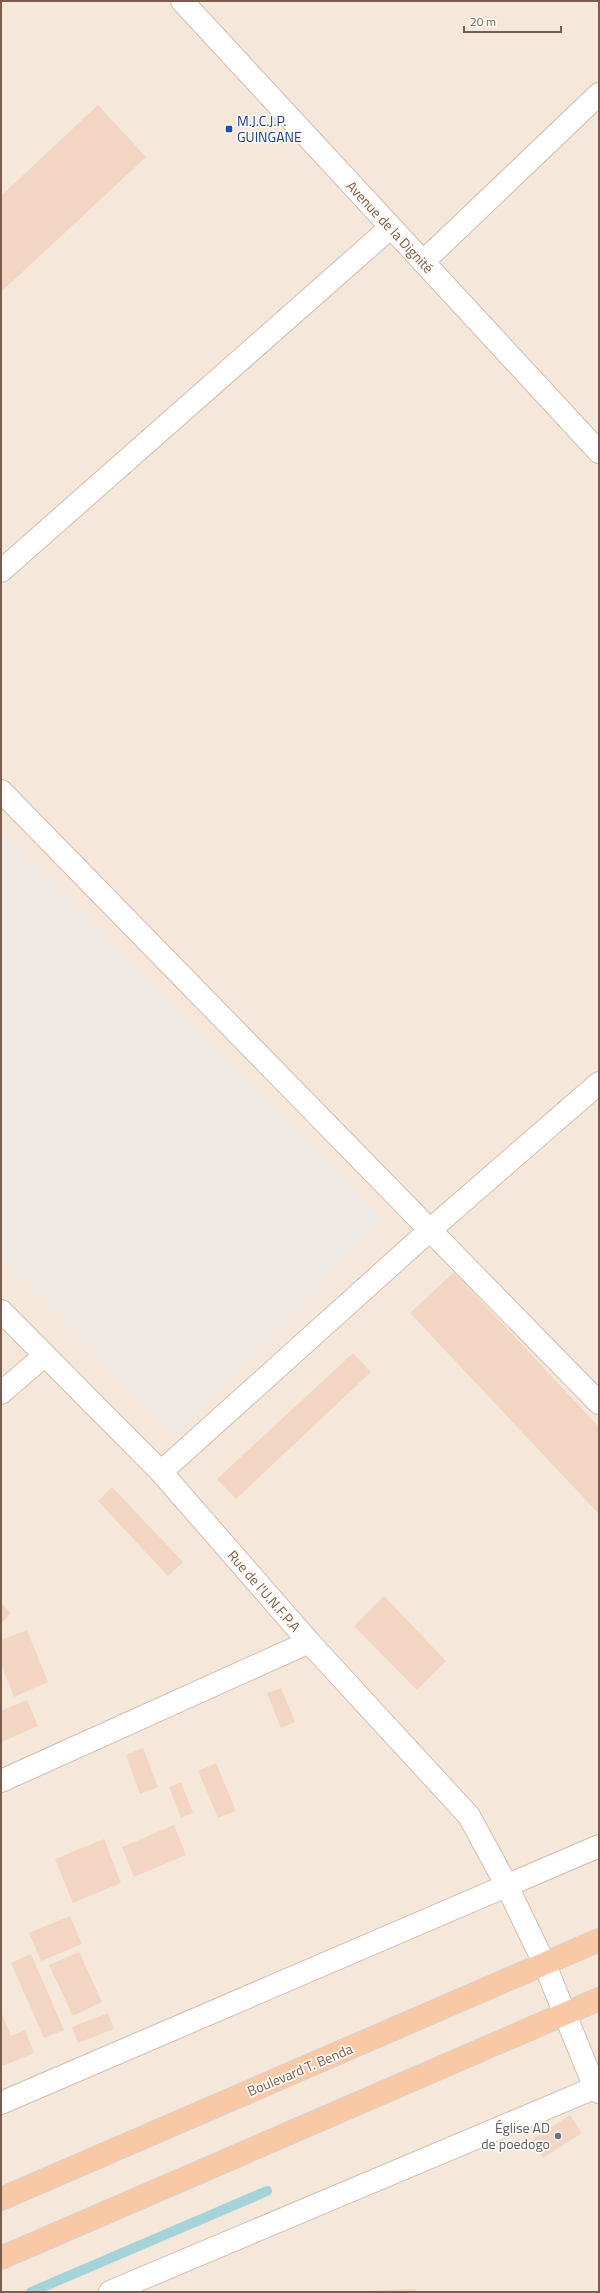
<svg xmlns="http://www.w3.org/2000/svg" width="600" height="2293" viewBox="0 0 600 2293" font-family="'Titillium Web',sans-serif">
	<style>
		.residential { fill: #f5e8da }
		.industrial { fill: #efe9e4 }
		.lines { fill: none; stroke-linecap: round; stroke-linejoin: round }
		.stream { stroke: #a5d3da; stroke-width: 10 }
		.building { fill: #f3d5c3 }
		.minor-casing { stroke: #d1beb0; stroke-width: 24 }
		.tertiary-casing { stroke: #d1beb0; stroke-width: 24 }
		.trunk-casing { stroke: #dad1cd; stroke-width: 24 }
		.minor { stroke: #fff; stroke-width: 22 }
		.tertiary { stroke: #fff; stroke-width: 22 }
		.trunk { stroke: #f9c8a4; stroke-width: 22 }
		.transit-dot { fill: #1a4fb4; stroke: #fffaf3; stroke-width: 1.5 }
		.worship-dot { fill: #6b7280; stroke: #fffaf3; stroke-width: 1.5 }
		.labels { text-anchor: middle; stroke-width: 3.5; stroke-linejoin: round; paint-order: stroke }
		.transit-label { font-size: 14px; fill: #164399; stroke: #fffaf3; text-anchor: start }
		.street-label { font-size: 14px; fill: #7a5c4d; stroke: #fffaf3 }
		.worship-label { font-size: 14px; fill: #5b616d; stroke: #fffaf3; text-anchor: end }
	</style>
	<rect width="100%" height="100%" fill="#fdf6ec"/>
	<rect class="residential" x="1" y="1" width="598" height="2291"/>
	<path class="industrial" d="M1 831 384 1221 175 1434 1 1257Z"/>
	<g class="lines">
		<path class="stream" d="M31 2292 267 2191"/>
	</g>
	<g class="building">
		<path d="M98 105 146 157 1 292V196Z"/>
		<path d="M454 1272 599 1427V1514L410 1313Z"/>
		<path d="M353 1353 371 1372 236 1499 217 1479Z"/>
		<path d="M112 1487 183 1562 168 1576 98 1501Z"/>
		<path d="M384 1596 446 1661 417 1690 354 1626Z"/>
		<path d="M1 1603 11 1613 1 1624Z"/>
		<path d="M27 1630 48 1682 14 1697 1 1664V1640Z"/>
		<path d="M281 1688 295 1722 281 1728 267 1693Z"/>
		<path d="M27 1700 38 1726 1 1742V1711Z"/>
		<path d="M143 1748 158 1787 140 1794 126 1755Z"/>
		<path d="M216 1763 236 1811 218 1818 198 1771Z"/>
		<path d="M181 1782 193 1813 181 1818 169 1787Z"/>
		<path d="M174 1825 186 1855 134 1877 122 1847Z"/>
		<path d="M104 1839 121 1883 73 1903 55 1859Z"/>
		<path d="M70 1916 82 1944 41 1961 29 1933Z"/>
		<path d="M79 1952 102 2002 73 2016 49 1965Z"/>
		<path d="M31 1954 64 2030 44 2038 11 1963Z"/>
		<path d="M1 2012 11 2036 25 2030 34 2053 3 2066 1 2060Z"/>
		<path d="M108 2013 114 2029 78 2043 72 2027Z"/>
		<path d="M570 2115 582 2133 543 2158 531 2140Z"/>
		<path d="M416 2289V2292H364V2291Z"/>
	</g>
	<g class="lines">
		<defs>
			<g id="minor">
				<path d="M423 262 599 94"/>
				<path d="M1 571 390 228"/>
				<path d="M1 791 599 1403"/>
				<path d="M1 1311 161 1472 309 1642 469 1816 507 1886 545 1965 595 2088 599 2092"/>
				<path d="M1 1393 44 1356"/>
				<path d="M161 1472 430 1230 599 1083"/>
				<path d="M1 1781 309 1642"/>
				<path d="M1 2103 599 1846"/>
				<path d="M110 2292 599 2086"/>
			</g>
			<path id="tertiary" d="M182 1 599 452"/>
			<g id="trunk">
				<path d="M1 2199 599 1940"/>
				<path d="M1 2258 599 1999"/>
			</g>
		</defs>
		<use href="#minor" class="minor-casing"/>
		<use href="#tertiary" class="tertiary-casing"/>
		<use href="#trunk" class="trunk-casing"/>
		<use href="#minor" class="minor"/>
		<use href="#tertiary" class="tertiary"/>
		<use href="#trunk" class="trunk"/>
	</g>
	<rect class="transit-dot" x="225" y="125" width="8" height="8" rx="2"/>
	<circle class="worship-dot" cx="558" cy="2136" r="4"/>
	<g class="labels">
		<g class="transit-label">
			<text x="237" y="126">M.J.C.J.P.<tspan x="237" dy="16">GUINGANE</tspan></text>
		</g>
		<g class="street-label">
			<text transform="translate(390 227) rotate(47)" y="5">Avenue de la Dignité</text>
			<text transform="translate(264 1591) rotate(49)" y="5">Rue de l'U.N.F.P.A</text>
			<text transform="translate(300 2070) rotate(-23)" y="5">Boulevard T. Benda</text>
		</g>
		<g class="worship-label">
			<text x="550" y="2133">Église AD<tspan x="550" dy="16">de poedogo</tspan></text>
		</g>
	</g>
	<rect width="600" height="2293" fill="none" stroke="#7a5c4d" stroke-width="4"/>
	<path d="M464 26v6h97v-6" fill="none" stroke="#7a5c4d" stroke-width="2"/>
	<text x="470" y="26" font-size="12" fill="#7a5c4d" stroke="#fffaf3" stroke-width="3" paint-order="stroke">20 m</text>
</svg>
